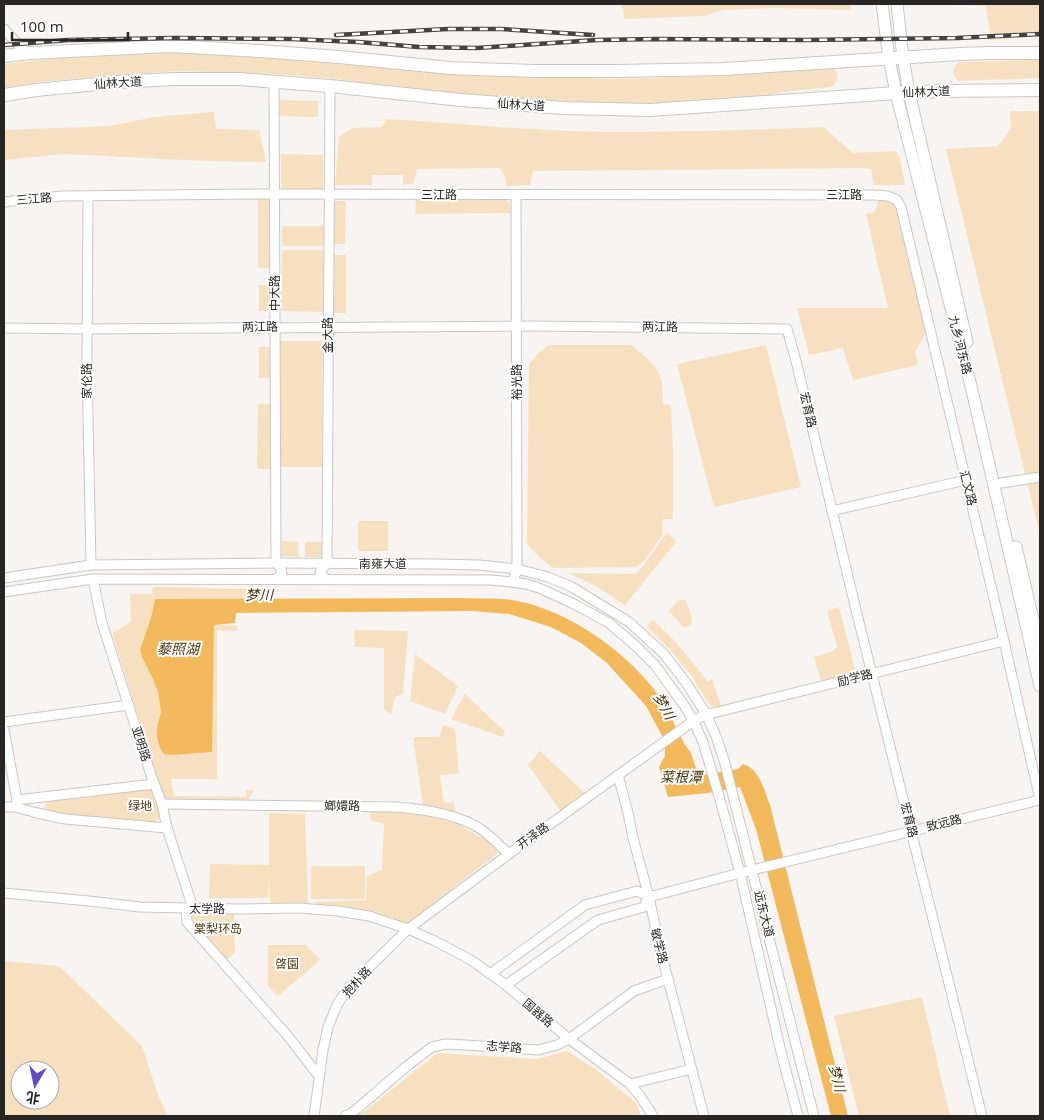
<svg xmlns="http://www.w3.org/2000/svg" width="1044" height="1120" viewBox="0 0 1044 1120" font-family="'Open Sans','Noto Sans SC',sans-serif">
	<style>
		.green { fill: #f7e0bf; fill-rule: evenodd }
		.water { fill: #f2b95c }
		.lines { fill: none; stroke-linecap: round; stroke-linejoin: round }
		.minor-casing { stroke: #c9c7c4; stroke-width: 11 }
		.secondary-casing { stroke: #c9c7c4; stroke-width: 13 }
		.primary-casing { stroke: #c9c7c4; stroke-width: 14 }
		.minor { stroke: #fff; stroke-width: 9 }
		.secondary { stroke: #fff; stroke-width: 11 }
		.primary { stroke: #fff; stroke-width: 12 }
		.rail-casing { stroke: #434240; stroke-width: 4.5 }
		.rail { stroke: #fff; stroke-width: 2.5; stroke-dasharray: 8; stroke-linecap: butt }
		.labels { text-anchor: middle; stroke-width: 4; stroke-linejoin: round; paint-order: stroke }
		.street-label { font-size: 12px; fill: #272625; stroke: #fff }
		.park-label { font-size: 12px; fill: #513a12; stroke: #fff }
		.water-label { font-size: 14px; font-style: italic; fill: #4a330a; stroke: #fff }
	</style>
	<rect width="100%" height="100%" fill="#f7f4f1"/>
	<g class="green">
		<path d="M619 4H851V10L776 8 722 10 704 16 624 19 623 9Z"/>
		<path d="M926 4H1040V36L991 40 986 6Z"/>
		<path d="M173 53 223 54 451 74 546 77H573L609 79 723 76 830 67C840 71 840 83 830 87L783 92 752 98 673 103H608L523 99 435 92 329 78 273 74 179 71 103 76 39 82 4 88V64L60 58Z"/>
		<path d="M1040 60V78L959 81C951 74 951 69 959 62Z"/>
		<path d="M280 100 318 101V117L279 116Z"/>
		<path d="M1010 111H1040V535L946 149 998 146 1011 129Z"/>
		<path d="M214 112 216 129 259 130 266 162 206 161 64 154 4 160V130L110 126 154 117Z"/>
		<path d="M386 119C458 123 530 131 602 132 676 132 749 130 823 127L853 153 896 151 900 159 905 185H874L871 169 862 168 533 171 530 185 506 186 505 177 500 168 417 169 413 184 403 185V175H372V185H335L339 137 352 128 382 127Z"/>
		<path d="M281 154 323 155V190H281Z"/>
		<path d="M258 199H271L272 268H258Z"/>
		<path d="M416 199H505L509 203 511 213 415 214Z"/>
		<path d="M882 199C891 201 895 204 898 212L926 333 915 352 918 365 853 380 843 348 809 355 797 308H888L866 214C880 212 874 208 879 200Z"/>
		<path d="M333 201H346L345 244H333Z"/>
		<rect x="282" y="226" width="42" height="20"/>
		<path d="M282 250H324V312L282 311Z"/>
		<rect x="333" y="255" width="13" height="58"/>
		<rect x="259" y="285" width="13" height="26"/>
		<rect x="280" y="341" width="42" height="126"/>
		<path d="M549 345H631C642 354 657 364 661 379 663 387 662 396 663 404L671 405 673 450V519H663L662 536 643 562 636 567 553 568 539 557 527 544 529 364 539 352Z"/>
		<path d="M766 345 801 487 714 507 677 364Z"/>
		<path d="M259 347H271L272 378H259Z"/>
		<path d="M258 404H272V469H257Z"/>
		<rect x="358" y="521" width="30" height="30"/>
		<path d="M667 532 676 542 625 605 596 586 568 573 635 574 643 566Z"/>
		<path d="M282 541 298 542 299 557 282 556Z"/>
		<rect x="305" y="542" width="17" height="15"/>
		<path d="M153 587 258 589 261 591 260 599H155L151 618 140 649 158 692 161 712 157 727 174 755 211 752 214 625 238 626 237 631 217 630V779H171L174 796 246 797V790H254L247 802 165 801 112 633 131 622 130 594H152Z"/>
		<path d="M685 600 691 613 692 624 684 628 669 611 678 601Z"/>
		<path d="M839 607 856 673 821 681 814 657 834 651 837 646 827 611Z"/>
		<path d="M653 620 675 641 708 682 712 679 721 706 711 707 691 675 670 650 647 626Z"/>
		<path d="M354 630 408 631 403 694 395 697 391 714 384 709V648L355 647Z"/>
		<path d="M415 654 458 686 445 714 410 701Z"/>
		<path d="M465 694 505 732 503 737 451 719Z"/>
		<path d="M444 725 455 729 459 773 440 775 444 803 454 802 456 815 423 806 413 737H439Z"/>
		<path d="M540 751 585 793 561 812 528 765Z"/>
		<path d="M151 789 160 817 154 823 58 814 44 808 47 802Z"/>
		<path d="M369 810 434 816 445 821 458 824 491 843 497 850V854L406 924 362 910 344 906 315 904V902L366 900 367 876 382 870 384 823 371 821Z"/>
		<path d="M269 813 305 814 308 905 270 904 269 876 268 898H209L210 864 269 865Z"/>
		<rect x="311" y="866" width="54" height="33"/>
		<path d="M194 912 234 913 235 953 227 959 223 960 192 921V915Z"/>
		<path d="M268 945H306L320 960 278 996 268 986Z"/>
		<path d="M4 961 59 966 142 1046 159 1098 168 1116H4ZM20 1070H50V1100H20Z"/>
		<path d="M922 997 950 1116H859L834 1016Z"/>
		<path d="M567 1051 599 1072 637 1104 641 1116H356L364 1112 437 1053 537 1059Z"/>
	</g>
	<path class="water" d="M461 598C481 599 502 597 522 602 570 613 622 649 653 688 666 705 675 726 685 745L691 753 696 768 703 775 738 769 743 764C760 769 764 790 770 805L848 1116H831L756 829 740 787 708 793 668 797 659 767 665 756V741L646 706 607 663 581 643 551 627 509 614 472 611 236 613 235 623 214 625 212 752 174 755 164 754 160 748 157 738V727L161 712 158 692 152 677 142 657 140 649 151 618 155 599Z"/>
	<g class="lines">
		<defs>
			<g id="minor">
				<path d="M4 29 22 49 30 53"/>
				<path d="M274 82 276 563 281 568 282 574 277 578"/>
				<path d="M88 196 87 364 91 565"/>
				<path d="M4 202 38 198 63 196 255 194 874 195 888 196 897 200 901 207 1004 641 1040 800"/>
				<path d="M4 328 87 329 533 326 787 329 796 361 858 618 982 1116"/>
				<path d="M1001 483 1040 477"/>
				<path d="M832 511 844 508 966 480"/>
				<path d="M4 578 91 565 276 563 436 564 479 565 517 569 548 577 572 587 629 622 664 654 687 684 706 714 716 736 724 760 814 1116"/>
				<path d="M93 579 102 623 151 775 162 804 167 828 193 908"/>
				<path d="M326 579 320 573 321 570 327 564 330 86"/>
				<path d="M513 582 517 569 516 195"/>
				<path d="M4 592 93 579 490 580 513 582 526 584 539 588 574 604 609 623 636 646 655 665 684 705 694 722 703 742 719 796 740 873 781 1052 798 1116"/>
				<path d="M4 722 129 705"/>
				<path d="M4 730 17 800"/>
				<path d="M618 775 628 813 633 838 649 897 660 949 704 1116"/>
				<path d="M162 804 396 807C421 809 457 814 479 828 490 835 499 845 509 854"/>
				<path d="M4 807H15L17 800 154 784"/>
				<path d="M15 807 37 813 65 819 167 828"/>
				<path d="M4 893 89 901 140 907 239 909 299 908 338 911 369 916 408 929 435 941 471 960 506 985 569 1039 630 1084 640 1096 653 1116"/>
				<path d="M186 909 187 922 287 1035 319 1076"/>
				<path d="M490 974 585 905 637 891 649 897 740 873 1040 800"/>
				<path d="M506 985 598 920 644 907 649 897"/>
				<path d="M630 1084 692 1069"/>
				<path d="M314 1116 323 1050 328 1027 337 1005 348 988 408 929 509 854 689 724 706 714 713 713 1004 641"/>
				<path d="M345 1116 350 1114 358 1108 407 1066 432 1047 446 1044 466 1045 538 1050 557 1045 569 1039 634 991 668 979"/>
			</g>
			<g id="secondary">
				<path d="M882 4 889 59 896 93 971 386 1040 686"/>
				<path d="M897 4 903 58 909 92 967 342"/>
				<path d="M1016 547 1040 649"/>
			</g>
			<g id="primary">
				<path d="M4 56 30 53 170 46 260 51 339 57 450 68 534 71H616L724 69 960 54 988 53H1040"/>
				<path d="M4 95 36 90 117 82 175 79H239L330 86 461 100 564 108 650 110 896 93 939 91 1040 90"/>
			</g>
		</defs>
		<use href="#minor" class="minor-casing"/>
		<use href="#secondary" class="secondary-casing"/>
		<use href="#primary" class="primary-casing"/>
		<use href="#minor" class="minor"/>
		<use href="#secondary" class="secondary"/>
		<use href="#primary" class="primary"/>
		<defs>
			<g id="rail">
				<path d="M336 35 448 29H501L593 35"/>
				<path d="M4 45 68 40 176 38 292 39 358 42 419 47 477 48 597 40 658 39 805 40 957 38 1040 34"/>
			</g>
		</defs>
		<use href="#rail" class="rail-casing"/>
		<use href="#rail" class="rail"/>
	</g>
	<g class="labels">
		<g class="street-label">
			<text transform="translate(118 83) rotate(-4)" y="4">仙林大道</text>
			<text transform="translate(926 92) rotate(-2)" y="4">仙林大道</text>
			<text transform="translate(521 105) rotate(4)" y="4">仙林大道</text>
			<text x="439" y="199">三江路</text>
			<text x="844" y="199">三江路</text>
			<text transform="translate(34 199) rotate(-5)" y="4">三江路</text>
			<text transform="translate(275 293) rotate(-90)" y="4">中大路</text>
			<text transform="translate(260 327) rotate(-1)" y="4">两江路</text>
			<text transform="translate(660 327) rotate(1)" y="4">两江路</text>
			<text transform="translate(328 335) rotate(-90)" y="4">金大路</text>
			<text transform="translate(960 345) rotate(76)" y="4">九乡河东路</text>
			<text transform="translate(87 381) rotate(-90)" y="4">家伦路</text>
			<text transform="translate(517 382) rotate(-90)" y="4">裕光路</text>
			<text transform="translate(808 410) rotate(77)" y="4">宏育路</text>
			<text transform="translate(968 488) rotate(76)" y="4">汇文路</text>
			<text x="383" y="568">南雍大道</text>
			<text transform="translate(855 678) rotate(-14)" y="4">励学路</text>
			<text transform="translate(141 744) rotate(72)" y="4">亚明路</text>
			<text transform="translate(342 806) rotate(1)" y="4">嫏嬛路</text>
			<text transform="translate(909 820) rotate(76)" y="4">宏育路</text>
			<text transform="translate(944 823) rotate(-14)" y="4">致远路</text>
			<text transform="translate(533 836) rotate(-36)" y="4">开泽路</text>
			<text x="207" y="913">太学路</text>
			<text transform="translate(764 914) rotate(76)" y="4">远东大道</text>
			<text transform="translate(659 946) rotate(76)" y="4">敏学路</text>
			<text transform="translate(357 982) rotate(-48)" y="4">抱朴路</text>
			<text transform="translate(538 1013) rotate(40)" y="4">国器路</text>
			<text transform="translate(504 1047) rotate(5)" y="4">志学路</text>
		</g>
		<g class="park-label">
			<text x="140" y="810">绿地</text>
			<text x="218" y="933">棠梨环岛</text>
			<text x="287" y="968">啓園</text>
		</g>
		<g class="water-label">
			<text x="259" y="600">梦川</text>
			<text x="178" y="654">藜照湖</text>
			<text transform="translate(664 706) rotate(61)" y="5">梦川</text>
			<text x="681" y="782">菜根潭</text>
			<text transform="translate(837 1078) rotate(76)" y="5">梦川</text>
		</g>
	</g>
	<rect width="1044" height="1120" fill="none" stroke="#272625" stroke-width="10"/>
	<g transform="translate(35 1085) rotate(189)"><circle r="24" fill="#ffffff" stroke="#a9a8a8"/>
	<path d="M0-4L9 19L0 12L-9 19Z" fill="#644bc4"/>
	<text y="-8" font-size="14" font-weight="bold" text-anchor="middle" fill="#272625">北</text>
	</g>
	<path d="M12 32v8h116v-8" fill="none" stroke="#272625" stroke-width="2.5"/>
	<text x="20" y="32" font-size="15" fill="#272625" stroke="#ffffff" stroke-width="4" paint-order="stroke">100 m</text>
</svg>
